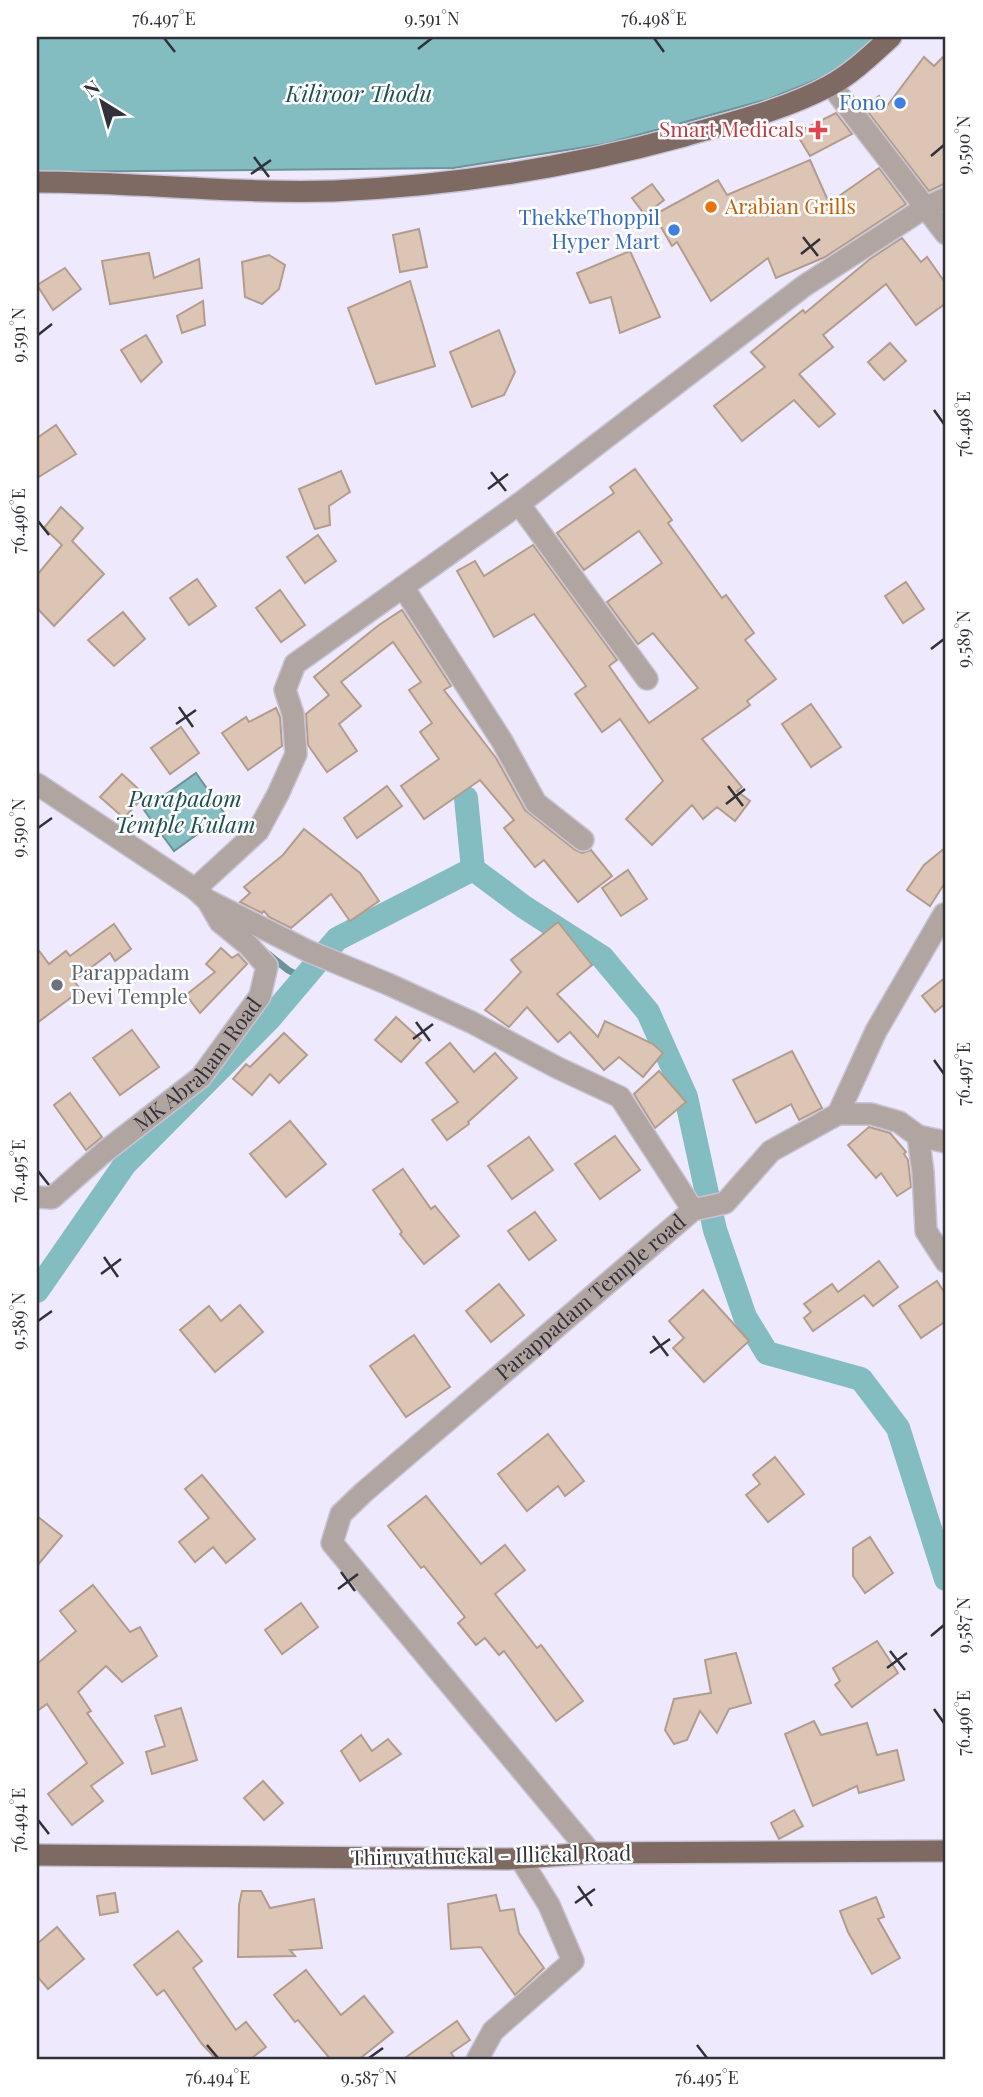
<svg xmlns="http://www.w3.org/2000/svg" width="983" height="2097" viewBox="0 0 983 2097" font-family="'Playfair Display',serif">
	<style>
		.water { fill: #84bdc1; stroke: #6b9398; stroke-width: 2 }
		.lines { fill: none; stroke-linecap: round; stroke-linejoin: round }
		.stream { stroke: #6b9398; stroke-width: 7 }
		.canal { stroke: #84bdc1; stroke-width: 24 }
		.building { fill: #ddc5b6; stroke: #b39c8e; stroke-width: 2 }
		.minor-casing { stroke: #c8c4d6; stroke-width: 24 }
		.major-casing { stroke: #c8c4d6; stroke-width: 24 }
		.minor { stroke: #b1a5a1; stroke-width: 21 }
		.major { stroke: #7e6a63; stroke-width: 21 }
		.ticks { fill: none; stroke: #323039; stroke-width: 2.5 }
		.shop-dot { fill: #3f7fe0; stroke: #fff; stroke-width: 2.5 }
		.health-dot { fill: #e0444e; stroke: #fff; stroke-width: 2.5 }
		.food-dot { fill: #e8710a; stroke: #fff; stroke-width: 2.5 }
		.worship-dot { fill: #6b7280; stroke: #fff; stroke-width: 2.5 }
		.labels { text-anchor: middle; stroke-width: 5; stroke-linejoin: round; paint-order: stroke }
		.shop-label { font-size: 21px; fill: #366cbe; stroke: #fff; text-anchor: end }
		.health-label { font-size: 21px; fill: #be3a42; stroke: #fff; text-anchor: end }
		.food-label { font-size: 21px; fill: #c56008; stroke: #fff; text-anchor: start }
		.worship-label { font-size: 21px; fill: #5b616d; stroke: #fff; text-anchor: start }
		.street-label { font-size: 21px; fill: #323039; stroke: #fff }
		.water-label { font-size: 23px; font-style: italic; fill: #1d4f52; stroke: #fff }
		.neatline { fill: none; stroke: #323039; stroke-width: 2.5 }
		.ticks-label { font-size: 18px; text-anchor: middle; fill: #323039 }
	</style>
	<rect width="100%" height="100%" fill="#eee9fd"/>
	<g class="water">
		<path d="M37 37H879L855 64 769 99 605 144 453 168 37 172Z"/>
		<path d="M196 773 225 814 174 851 144 810Z"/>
	</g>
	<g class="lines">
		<path class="stream" d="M268 954 288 970 303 978"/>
		<g class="canal">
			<path d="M466 798 473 869 524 907 602 957 648 1012 686 1097 715 1230 745 1317 767 1353 861 1379 898 1428 946 1579"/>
			<path d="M37 1291 125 1164 270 1018 337 939 473 869"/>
		</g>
	</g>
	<g class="building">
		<path d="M946 54V183L929 191 865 108 879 96 887 106 924 57 934 66Z"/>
		<path d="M836 113 852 134 810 156 796 133Z"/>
		<path d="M810 160 829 203 879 168 906 204 825 257 776 278 768 258 711 301 677 242 672 246 654 215 718 180 727 195Z"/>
		<path d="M652 184 664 200 645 215 632 198Z"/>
		<path d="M419 229 427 267 400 272 393 235Z"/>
		<path d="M902 238 921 262 927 257 946 284V303L916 325 886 284 823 335 833 347 799 374 835 414 819 427 794 400 742 441 714 406 765 367 751 352 803 310 805 313 870 259Z"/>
		<path d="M630 251 660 317 620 333 611 297 590 303 577 273Z"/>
		<path d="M149 253 154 278 199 259 202 288 110 304 102 261Z"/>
		<path d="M269 255 285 265 279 289 262 304 245 297 242 262Z"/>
		<path d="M65 268 81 289 53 310 37 285Z"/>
		<path d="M410 281 435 366 376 384 348 308Z"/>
		<path d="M203 301 205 325 182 333 177 316Z"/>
		<path d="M499 330 515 372 504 395 472 407 450 352Z"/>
		<path d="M146 335 162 362 141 382 121 350Z"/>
		<path d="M890 343 906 361 884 380 868 362Z"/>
		<path d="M56 425 76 454 37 478V438Z"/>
		<path d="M635 469 672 520 668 523 722 598 726 595 754 633 745 640 776 679 747 701 750 705 702 739 742 787 737 791 750 801 735 821 717 807 703 819 692 805 652 845 626 819 663 781 620 719 602 732 575 694 586 686 534 614 494 637 457 571 475 561 484 576 533 545 617 660 609 666 649 723 698 688 653 633 638 644 607 602 662 563 639 531 584 570 557 533 614 493 610 487Z"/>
		<path d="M341 471 350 492 329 506 330 525 315 529 299 489Z"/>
		<path d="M61 507 83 528 72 541 104 574 54 626 37 608V575L62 545 44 528Z"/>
		<path d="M318 535 336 561 305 583 287 557Z"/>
		<path d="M197 579 216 606 189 625 170 598Z"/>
		<path d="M906 582 924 609 903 623 885 596Z"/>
		<path d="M280 590 305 625 281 642 256 608Z"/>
		<path d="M402 610 451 686 444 690 496 758 525 810 575 850 582 853 591 850 612 876 578 902 544 860 535 867 504 828 514 820 480 780 424 819 401 786 439 759 420 732 432 723 409 690 421 682 393 642 341 682 361 706 339 724 357 751 327 772 308 745 306 714 329 695 314 677 379 625Z"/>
		<path d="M123 612 145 639 114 666 88 640Z"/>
		<path d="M811 704 841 747 811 767 782 724Z"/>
		<path d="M276 708 280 717 282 746 248 770 222 733 246 717 249 722Z"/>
		<path d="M181 727 199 753 170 774 151 748Z"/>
		<path d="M122 774 145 795 124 818 100 797Z"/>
		<path d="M387 786 402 806 357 838 344 818Z"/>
		<path d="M304 829 360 873 379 901 350 921 331 894 291 928 269 917 264 911 262 913 240 902 250 893 244 887 283 855Z"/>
		<path d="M946 847V881L930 906 907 890 924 865Z"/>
		<path d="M628 870 647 899 621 916 602 888Z"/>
		<path d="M558 922 592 965 557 994 598 1037 605 1021 653 1044 663 1053 643 1077 619 1057 604 1070 570 1032 558 1042 527 1007 509 1027 485 1010 521 972 511 960Z"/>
		<path d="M114 924 131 949 115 961 110 953 74 981 81 990 37 1023V948L49 964 66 951 70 956Z"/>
		<path d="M221 948 232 958 238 954 247 964 200 1013 186 995 215 972 206 964Z"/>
		<path d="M946 977V1003L935 1012 922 996Z"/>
		<path d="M396 1017 421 1040 401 1062 375 1040Z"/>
		<path d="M132 1030 159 1067 120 1095 93 1058Z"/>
		<path d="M284 1033 307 1055 279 1083 270 1074 252 1095 233 1079 246 1064 250 1067Z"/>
		<path d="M450 1043 474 1072 495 1053 517 1078 468 1122 469 1124 447 1140 432 1120 458 1102 426 1063Z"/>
		<path d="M792 1051 822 1108 799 1120 791 1104 756 1123 733 1080Z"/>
		<path d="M659 1071 686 1102 655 1128 634 1094Z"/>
		<path d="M70 1093 102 1137 86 1150 54 1105Z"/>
		<path d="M290 1121 326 1164 286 1197 250 1154Z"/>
		<path d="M869 1127 890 1133 906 1152 904 1154 908 1160 911 1187 897 1196 881 1173 876 1178 848 1145Z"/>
		<path d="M615 1136 640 1170 600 1199 575 1164Z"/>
		<path d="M529 1137 553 1170 512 1199 488 1166Z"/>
		<path d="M403 1169 431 1209 435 1206 459 1236 424 1264 400 1234 402 1232 373 1190Z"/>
		<path d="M535 1212 556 1240 529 1260 508 1231Z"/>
		<path d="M879 1261 898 1287 873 1306 864 1295 813 1331 804 1318 811 1312 804 1304 832 1284 838 1292Z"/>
		<path d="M937 1281 946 1295V1321L921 1338 899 1306Z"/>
		<path d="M499 1284 524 1315 491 1342 466 1311Z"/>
		<path d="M703 1290 749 1341 704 1382 673 1348 684 1338 669 1321Z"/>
		<path d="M240 1305 263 1332 215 1372 180 1330 209 1306 221 1321Z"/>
		<path d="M414 1335 450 1387 406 1417 370 1366Z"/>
		<path d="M548 1434 584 1481 565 1496 558 1486 527 1511 498 1474Z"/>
		<path d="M775 1457 804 1494 768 1522 746 1495 760 1484 753 1475Z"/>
		<path d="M202 1475 255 1539 226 1563 213 1547 195 1562 179 1542 209 1518 185 1489Z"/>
		<path d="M426 1496 481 1564 505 1545 525 1570 495 1594 537 1648 541 1645 583 1701 556 1721 504 1651 499 1655 485 1638 476 1645 458 1623 465 1617 424 1566 421 1568 388 1526Z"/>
		<path d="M37 1516 62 1536 37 1566Z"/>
		<path d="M870 1537 893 1573 865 1593 853 1576V1548Z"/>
		<path d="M93 1585 130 1632 140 1627 157 1656 122 1682 106 1666 78 1692 91 1711 87 1713 123 1763 91 1786 103 1801 72 1825 48 1794 87 1763 47 1704 37 1711V1664L76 1631 60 1611Z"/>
		<path d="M301 1603 318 1627 282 1654 265 1630Z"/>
		<path d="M877 1641 898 1673 852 1707 835 1685 840 1681 833 1668Z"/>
		<path d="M736 1653 751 1703 729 1709 717 1733 700 1711 687 1740 674 1744 665 1730 674 1699 711 1693 705 1660Z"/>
		<path d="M181 1708 197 1760 152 1774 146 1752 165 1746 155 1716Z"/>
		<path d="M814 1721 821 1735 867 1723 877 1755 897 1750 904 1780 859 1793 857 1786 813 1806 785 1734Z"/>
		<path d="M361 1735 372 1751 388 1739 401 1754 360 1781 341 1751Z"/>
		<path d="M263 1781 283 1803 264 1820 244 1798Z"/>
		<path d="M794 1810 803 1826 779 1839 771 1823Z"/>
		<path d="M242 1891H261L270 1908 314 1899 322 1948 290 1950 295 1956 238 1957 239 1905Z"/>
		<path d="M115 1893 118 1912 100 1915 97 1896Z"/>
		<path d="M496 1895 500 1911 514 1909 519 1933 544 1968 515 1995 481 1947 451 1949 448 1904Z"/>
		<path d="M876 1897 884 1917 878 1919 900 1958 872 1974 848 1932 840 1911Z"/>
		<path d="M57 1927 84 1959 48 1989 37 1976V1944Z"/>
		<path d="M178 1931 202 1961 193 1968 236 2030 246 2022 266 2047 249 2060H217L202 2044 164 1990 157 1995 134 1965Z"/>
		<path d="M306 1970 341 2015 364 1996 393 2032 358 2060H331L298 2020 295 2022 274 1995Z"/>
		<path d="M457 2021 470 2040 451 2053 456 2060H402Z"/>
	</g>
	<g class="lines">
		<defs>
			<g id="minor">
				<path d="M831 85 946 234"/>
				<path d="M519 504 647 679"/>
				<path d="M403 587 502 741 536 803 583 840"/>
				<path d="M37 784 195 889 207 900 308 951 388 984 471 1022 558 1068 620 1097 693 1210"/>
				<path d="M195 889 258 831 278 794 296 754 293 714 285 690 295 664 519 504 804 286 926 207 946 198"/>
				<path d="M838 1114 876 1031 944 914"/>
				<path d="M918 1136 946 1142"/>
				<path id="s1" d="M37 1197 52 1198 103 1153 201 1077 260 996 267 966 248 945 220 922 209 903"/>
				<path id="s2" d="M591 1853 332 1543 341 1514 364 1492 693 1210 725 1203 771 1151 838 1114H871L899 1122 918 1136 923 1172 926 1231 946 1262"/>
				<path d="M477 2060 493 2031 573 1961 549 1905 520 1858"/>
			</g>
			<g id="major">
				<path d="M37 182C136 182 235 194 334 191 451 186 571 167 684 136 733 122 784 110 829 86 852 74 872 54 891 37"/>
				<path d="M37 1855 508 1859 591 1853 946 1851"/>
			</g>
		</defs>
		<use href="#minor" class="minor-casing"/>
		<use href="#major" class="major-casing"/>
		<use href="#minor" class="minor"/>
		<use href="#major" class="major"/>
	</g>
	<path class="ticks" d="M164 38 175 52M654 38 664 52M418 49 432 38M931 156 944 145M254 157 269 177M251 174 271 160M803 237 818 256M801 254 820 239M38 335 52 324M934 410 944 424M491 472 506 491M488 489 508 474M38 521 49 535M931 649 944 639M179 707 193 727M176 724 196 710M728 786 743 806M726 804 745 789M38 828 52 818M416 1022 430 1041M413 1039 433 1024M934 1060 944 1074M38 1171 49 1185M104 1257 118 1277M101 1274 121 1259M38 1321 52 1311M653 1336 668 1356M650 1353 670 1339M341 1572 355 1591M338 1589 358 1574M931 1636 944 1625M890 1651 905 1670M887 1668 907 1653M934 1709 944 1723M38 1820 49 1834M578 1886 592 1906M575 1903 595 1889M207 2045 218 2058M697 2045 707 2058M369 2058 383 2048"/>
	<g class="shop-dot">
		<circle cx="900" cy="103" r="7"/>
		<circle cx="674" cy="230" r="7"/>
	</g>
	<path class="health-dot" d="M814.5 119.5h7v7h7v7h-7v7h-7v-7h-7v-7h7z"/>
	<circle class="food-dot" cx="711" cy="207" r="7"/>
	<circle class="worship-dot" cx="57" cy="985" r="7"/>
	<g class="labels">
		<g class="shop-label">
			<text x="886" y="110">Fono</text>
			<text x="660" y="225">ThekkeThoppil<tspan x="660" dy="24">Hyper Mart</tspan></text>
		</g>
		<g class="health-label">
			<text x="804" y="137">Smart Medicals</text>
		</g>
		<g class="food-label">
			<text x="725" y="214">Arabian Grills</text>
		</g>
		<g class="worship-label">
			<text x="71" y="980">Parappadam<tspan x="71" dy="24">Devi Temple</tspan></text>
		</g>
		<g class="street-label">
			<text dy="7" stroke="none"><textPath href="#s1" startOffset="214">MK Abraham Road</textPath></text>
			<text dy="7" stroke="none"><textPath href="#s2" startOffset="765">Parappadam Temple road</textPath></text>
			<text transform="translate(491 1856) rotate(-1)" y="7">Thiruvathuckal - Illickal Road</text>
		</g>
		<g class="water-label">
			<text x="359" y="102">Kiliroor Thodu</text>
			<text x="185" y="807">Parapadom<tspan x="185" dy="26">Temple Kulam</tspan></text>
		</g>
	</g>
	<rect width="983" height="2097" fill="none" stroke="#ffffff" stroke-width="77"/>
	<g transform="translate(102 102) rotate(323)" stroke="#ffffff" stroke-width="5" paint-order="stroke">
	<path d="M0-5L12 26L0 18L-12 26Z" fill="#323039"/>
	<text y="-10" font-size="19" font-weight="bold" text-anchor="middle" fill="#323039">N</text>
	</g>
	<rect x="38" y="38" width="906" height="2020" class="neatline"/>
	<g class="ticks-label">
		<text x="164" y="25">76.497°E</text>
		<text x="432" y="25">9.591°N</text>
		<text x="654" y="25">76.498°E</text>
		<text transform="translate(964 145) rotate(-90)" y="6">9.590°N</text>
		<text transform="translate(19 335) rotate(-90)" y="6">9.591°N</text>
		<text transform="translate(964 424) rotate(-90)" y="6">76.498°E</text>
		<text transform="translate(19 521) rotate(-90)" y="6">76.496°E</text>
		<text transform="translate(964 639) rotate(-90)" y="6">9.589°N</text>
		<text transform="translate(19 828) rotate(-90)" y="6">9.590°N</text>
		<text transform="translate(964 1074) rotate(-90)" y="6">76.497°E</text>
		<text transform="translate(19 1171) rotate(-90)" y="6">76.495°E</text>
		<text transform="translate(19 1321) rotate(-90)" y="6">9.589°N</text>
		<text transform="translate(964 1625) rotate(-90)" y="6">9.587°N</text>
		<text transform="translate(964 1723) rotate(-90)" y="6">76.496°E</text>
		<text transform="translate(19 1820) rotate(-90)" y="6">76.494°E</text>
		<text x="218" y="2084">76.494°E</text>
		<text x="369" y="2084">9.587°N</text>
		<text x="707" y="2084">76.495°E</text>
	</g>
</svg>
